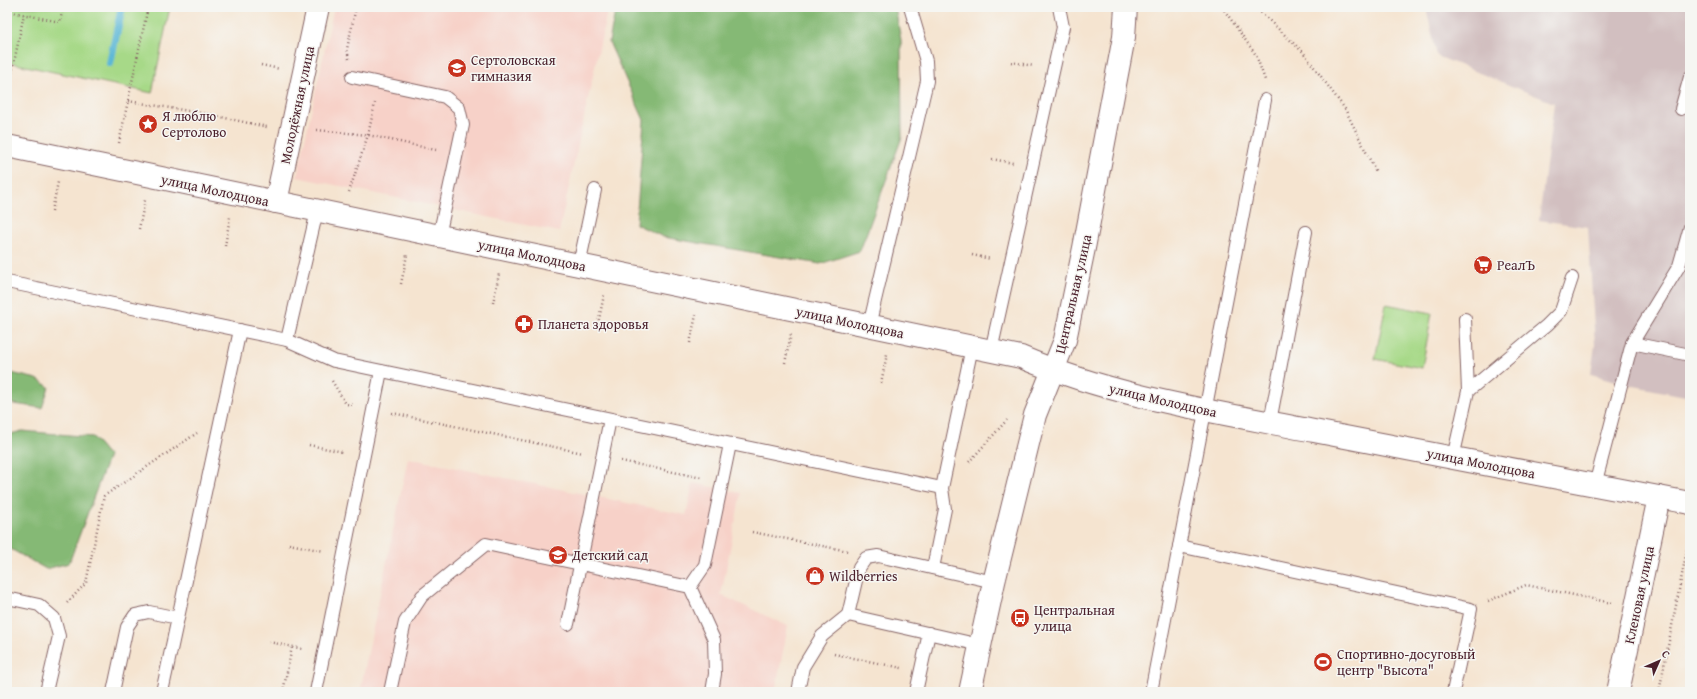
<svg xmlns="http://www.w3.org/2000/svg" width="1697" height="699" viewBox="0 0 1697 699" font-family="'Gentium Book Plus',serif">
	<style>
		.built { fill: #f7d1c8 }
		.industrial { fill: #d2bfc0 }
		.green { fill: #a7d988; stroke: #787c5a }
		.forest { fill: #85b974; stroke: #686c50 }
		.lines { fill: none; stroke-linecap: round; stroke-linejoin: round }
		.stream { stroke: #56b5d5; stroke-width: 8 }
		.lane-casing { stroke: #866465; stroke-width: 14 }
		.street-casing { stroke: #866465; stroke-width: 24 }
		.path { stroke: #866465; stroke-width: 2.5; stroke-dasharray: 1 3; stroke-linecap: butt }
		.lane { stroke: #fff; stroke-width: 12 }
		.street { stroke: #fff; stroke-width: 22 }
		.labels { text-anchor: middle; stroke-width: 3; stroke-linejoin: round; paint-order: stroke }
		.poi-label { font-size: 14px; fill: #4a1f2b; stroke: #f6f6f2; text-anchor: start }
		.street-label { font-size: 14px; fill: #4a1f2b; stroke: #f6f6f2 }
	</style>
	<rect width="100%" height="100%" fill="#f6f6f2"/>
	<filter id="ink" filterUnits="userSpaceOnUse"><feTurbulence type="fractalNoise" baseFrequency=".025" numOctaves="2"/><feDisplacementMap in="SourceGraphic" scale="8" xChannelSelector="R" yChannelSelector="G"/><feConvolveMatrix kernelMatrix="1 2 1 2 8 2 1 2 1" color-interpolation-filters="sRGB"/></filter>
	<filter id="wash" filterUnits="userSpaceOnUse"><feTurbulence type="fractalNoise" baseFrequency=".012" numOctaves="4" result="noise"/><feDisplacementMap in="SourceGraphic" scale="16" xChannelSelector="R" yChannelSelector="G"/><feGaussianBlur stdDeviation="0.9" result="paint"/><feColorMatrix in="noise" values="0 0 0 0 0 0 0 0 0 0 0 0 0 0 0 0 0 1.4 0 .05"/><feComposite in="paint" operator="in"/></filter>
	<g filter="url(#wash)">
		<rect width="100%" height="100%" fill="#f5e4d0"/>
		<g class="built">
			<path d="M334 7H608L559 232 297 177Z"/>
			<path d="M408 458 686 515 693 483 741 493 721 595 788 626 775 692H360Z"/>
		</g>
		<path class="industrial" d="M1426 7H1690V397L1634 386 1591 374 1595 345 1588 227 1539 220 1554 103 1437 56Z"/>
		<g class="green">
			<path d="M7 7H170L152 93 7 62Z"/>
			<path d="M1386 304 1432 313 1422 368 1375 359Z"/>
		</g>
		<g class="forest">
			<path d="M616 7H895L901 40 902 137 860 251 820 264 663 237 636 224 644 120 609 42Z"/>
			<path d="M7 372 37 379 49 387 42 408 7 403Z"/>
			<path d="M22 431 93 437 109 456 69 563 46 569 7 547V435Z"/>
		</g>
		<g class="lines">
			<path class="stream" d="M110 63 122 7"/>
		</g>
	</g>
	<g filter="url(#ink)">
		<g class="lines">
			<defs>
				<g id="lane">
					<path d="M352 77 445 97 459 108 463 125 439 236"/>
					<path d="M1681 109 1690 77"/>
					<path d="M579 265 595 190"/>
					<path d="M7 282 287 340 334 361 942 488"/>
					<path d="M1465 319 1468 391"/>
					<path d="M869 326 927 81 926 61 910 7"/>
					<path d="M287 340 317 211"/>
					<path d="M1632 343 1690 355"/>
					<path d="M991 351 1063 27 1059 7"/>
					<path d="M1270 422 1306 232"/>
					<path d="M1453 458 1468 391 1547 325 1561 311 1572 278"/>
					<path d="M1595 485 1632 343 1679 266 1690 227"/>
					<path d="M1179 546 1471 609 1453 692"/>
					<path d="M933 568 945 509 942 488 972 347"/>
					<path d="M690 587 705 565 730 444"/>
					<path d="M7 598 39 605 54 618 59 636 46 692"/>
					<path d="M568 624 610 419"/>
					<path d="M980 645 848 615 859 568 866 558 878 556 994 582"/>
					<path d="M113 692 127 627 135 615 149 612 178 618"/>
					<path d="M162 692 240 330"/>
					<path d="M316 692 381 371"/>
					<path d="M390 692 405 622 422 596 486 544 690 587 714 640 715 674 712 692"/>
					<path d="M798 692 803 667 822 636 848 615"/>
					<path d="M916 692 929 633"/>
					<path d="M1151 692 1265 100"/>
				</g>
				<g id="street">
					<path d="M7 146 1021 357C1114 397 1216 412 1314 431 1439 455 1565 480 1690 503"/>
					<path d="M276 202 318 7"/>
					<path d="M970 692 994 582 1035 415 1065 340 1084 248 1124 37 1126 7"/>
					<path d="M1618 692 1659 497"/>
				</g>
			</defs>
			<use href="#lane" class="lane-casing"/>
			<use href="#street" class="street-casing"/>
			<g class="path">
				<path d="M1222 7 1256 55 1265 80"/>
				<path d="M1255 7 1303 52 1345 109 1376 172"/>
				<path d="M7 11 60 22 63 7"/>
				<path d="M349 59 347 49 356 7"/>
				<path d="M1011 62 1034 66"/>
				<path d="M261 65 280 69"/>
				<path d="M11 77 24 14"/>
				<path d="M128 101 207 114 267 127"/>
				<path d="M317 130 368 135 436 150"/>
				<path d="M119 143 148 7"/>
				<path d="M992 159 1013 163"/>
				<path d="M349 192 368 135 375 103"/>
				<path d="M52 211 58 182"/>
				<path d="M139 229 145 200"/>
				<path d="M225 246 230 217"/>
				<path d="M972 255 991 259"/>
				<path d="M401 284 407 255"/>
				<path d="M493 303 499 274"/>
				<path d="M598 324 604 295"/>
				<path d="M690 343 696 315"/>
				<path d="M785 363 791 334"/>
				<path d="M332 381 346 404 354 405"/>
				<path d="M881 383 887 354"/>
				<path d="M392 413 583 453"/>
				<path d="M309 445 343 452"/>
				<path d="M621 461 702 478"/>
				<path d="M969 462 1007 420"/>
				<path d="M752 532 848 551"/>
				<path d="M289 544 324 551"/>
				<path d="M1488 601 1526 585 1612 603"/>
				<path d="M67 603 86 583 104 496 197 433"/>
				<path d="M269 642 303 649"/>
				<path d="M834 654 902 668"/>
				<path d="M283 692 292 647"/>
				<path d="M1659 692 1690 534"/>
			</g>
			<use href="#lane" class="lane"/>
			<use href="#street" class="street"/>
		</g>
	</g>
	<defs>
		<symbol id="school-disc" viewBox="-11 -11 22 22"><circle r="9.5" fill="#c8321e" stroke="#f6f6f2"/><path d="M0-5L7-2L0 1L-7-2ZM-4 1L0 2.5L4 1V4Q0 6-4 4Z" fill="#fff"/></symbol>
		<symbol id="sight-disc" viewBox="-11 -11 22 22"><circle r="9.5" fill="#c8321e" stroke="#f6f6f2"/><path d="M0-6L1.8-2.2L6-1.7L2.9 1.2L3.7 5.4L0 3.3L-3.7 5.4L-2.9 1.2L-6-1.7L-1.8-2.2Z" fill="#fff"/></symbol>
		<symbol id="supermarket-disc" viewBox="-11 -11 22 22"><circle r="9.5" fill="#c8321e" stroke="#f6f6f2"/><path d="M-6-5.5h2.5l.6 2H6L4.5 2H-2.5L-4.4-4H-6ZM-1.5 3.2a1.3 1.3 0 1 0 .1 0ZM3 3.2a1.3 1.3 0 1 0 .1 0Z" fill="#fff"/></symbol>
		<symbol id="pharmacy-disc" viewBox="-11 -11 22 22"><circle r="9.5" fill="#c8321e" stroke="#f6f6f2"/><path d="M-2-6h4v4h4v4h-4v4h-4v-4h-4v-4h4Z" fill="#fff"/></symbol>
		<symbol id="shop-disc" viewBox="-11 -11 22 22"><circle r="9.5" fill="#c8321e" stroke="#f6f6f2"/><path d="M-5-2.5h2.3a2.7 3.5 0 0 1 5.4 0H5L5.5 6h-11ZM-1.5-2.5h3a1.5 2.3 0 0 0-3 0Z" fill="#fff"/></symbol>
		<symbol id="bus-disc" viewBox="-11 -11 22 22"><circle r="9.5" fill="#c8321e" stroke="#f6f6f2"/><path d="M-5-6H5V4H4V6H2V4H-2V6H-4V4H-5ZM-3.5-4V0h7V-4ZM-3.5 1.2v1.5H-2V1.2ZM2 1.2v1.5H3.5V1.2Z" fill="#fff"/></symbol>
		<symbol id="stadium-disc" viewBox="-11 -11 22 22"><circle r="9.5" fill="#c8321e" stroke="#f6f6f2"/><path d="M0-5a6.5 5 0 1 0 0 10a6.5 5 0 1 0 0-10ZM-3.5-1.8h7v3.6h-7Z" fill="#fff"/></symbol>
	</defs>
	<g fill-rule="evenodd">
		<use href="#school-disc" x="446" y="57" width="22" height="22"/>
		<use href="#sight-disc" x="137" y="113" width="22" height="22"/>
		<use href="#supermarket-disc" x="1472" y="254" width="22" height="22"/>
		<use href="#pharmacy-disc" x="513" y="313" width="22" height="22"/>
		<use href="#school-disc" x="547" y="544" width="22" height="22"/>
		<use href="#shop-disc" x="804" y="565" width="22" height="22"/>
		<use href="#bus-disc" x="1009" y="607" width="22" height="22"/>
		<use href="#stadium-disc" x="1312" y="651" width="22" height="22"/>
	</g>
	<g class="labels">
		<g class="poi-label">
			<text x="471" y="65">Сертоловская<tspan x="471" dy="16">гимназия</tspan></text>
			<text x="162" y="121">Я люблю<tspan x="162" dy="16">Сертолово</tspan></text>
			<text x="1497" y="270">РеалЪ</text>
			<text x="538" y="329">Планета здоровья</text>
			<text x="572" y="560">Детский сад</text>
			<text x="829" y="581">Wildberries</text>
			<text x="1034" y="615">Центральная<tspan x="1034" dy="16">улица</tspan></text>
			<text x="1337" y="659">Спортивно-досуговый<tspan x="1337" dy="16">центр "Высота"</tspan></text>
		</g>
		<g class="street-label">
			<text transform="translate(297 105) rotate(-78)" y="5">Молодёжная улица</text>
			<text transform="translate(215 190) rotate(12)" y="5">улица Молодцова</text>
			<text transform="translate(532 255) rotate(12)" y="5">улица Молодцова</text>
			<text transform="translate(1073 294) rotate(-77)" y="5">Центральная улица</text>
			<text transform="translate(850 322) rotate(12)" y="5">улица Молодцова</text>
			<text transform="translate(1163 400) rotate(13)" y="5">улица Молодцова</text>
			<text transform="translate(1481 463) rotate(11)" y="5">улица Молодцова</text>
			<text transform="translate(1639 595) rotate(-78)" y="5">Кленовая улица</text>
		</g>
	</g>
	<rect width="1697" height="699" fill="none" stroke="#f6f6f2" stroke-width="24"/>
	<g transform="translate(1659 661) rotate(45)" stroke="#f6f6f2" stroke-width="3" paint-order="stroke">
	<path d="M0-3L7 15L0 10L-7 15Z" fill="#4a1f2b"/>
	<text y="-6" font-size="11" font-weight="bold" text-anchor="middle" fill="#4a1f2b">С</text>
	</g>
</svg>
